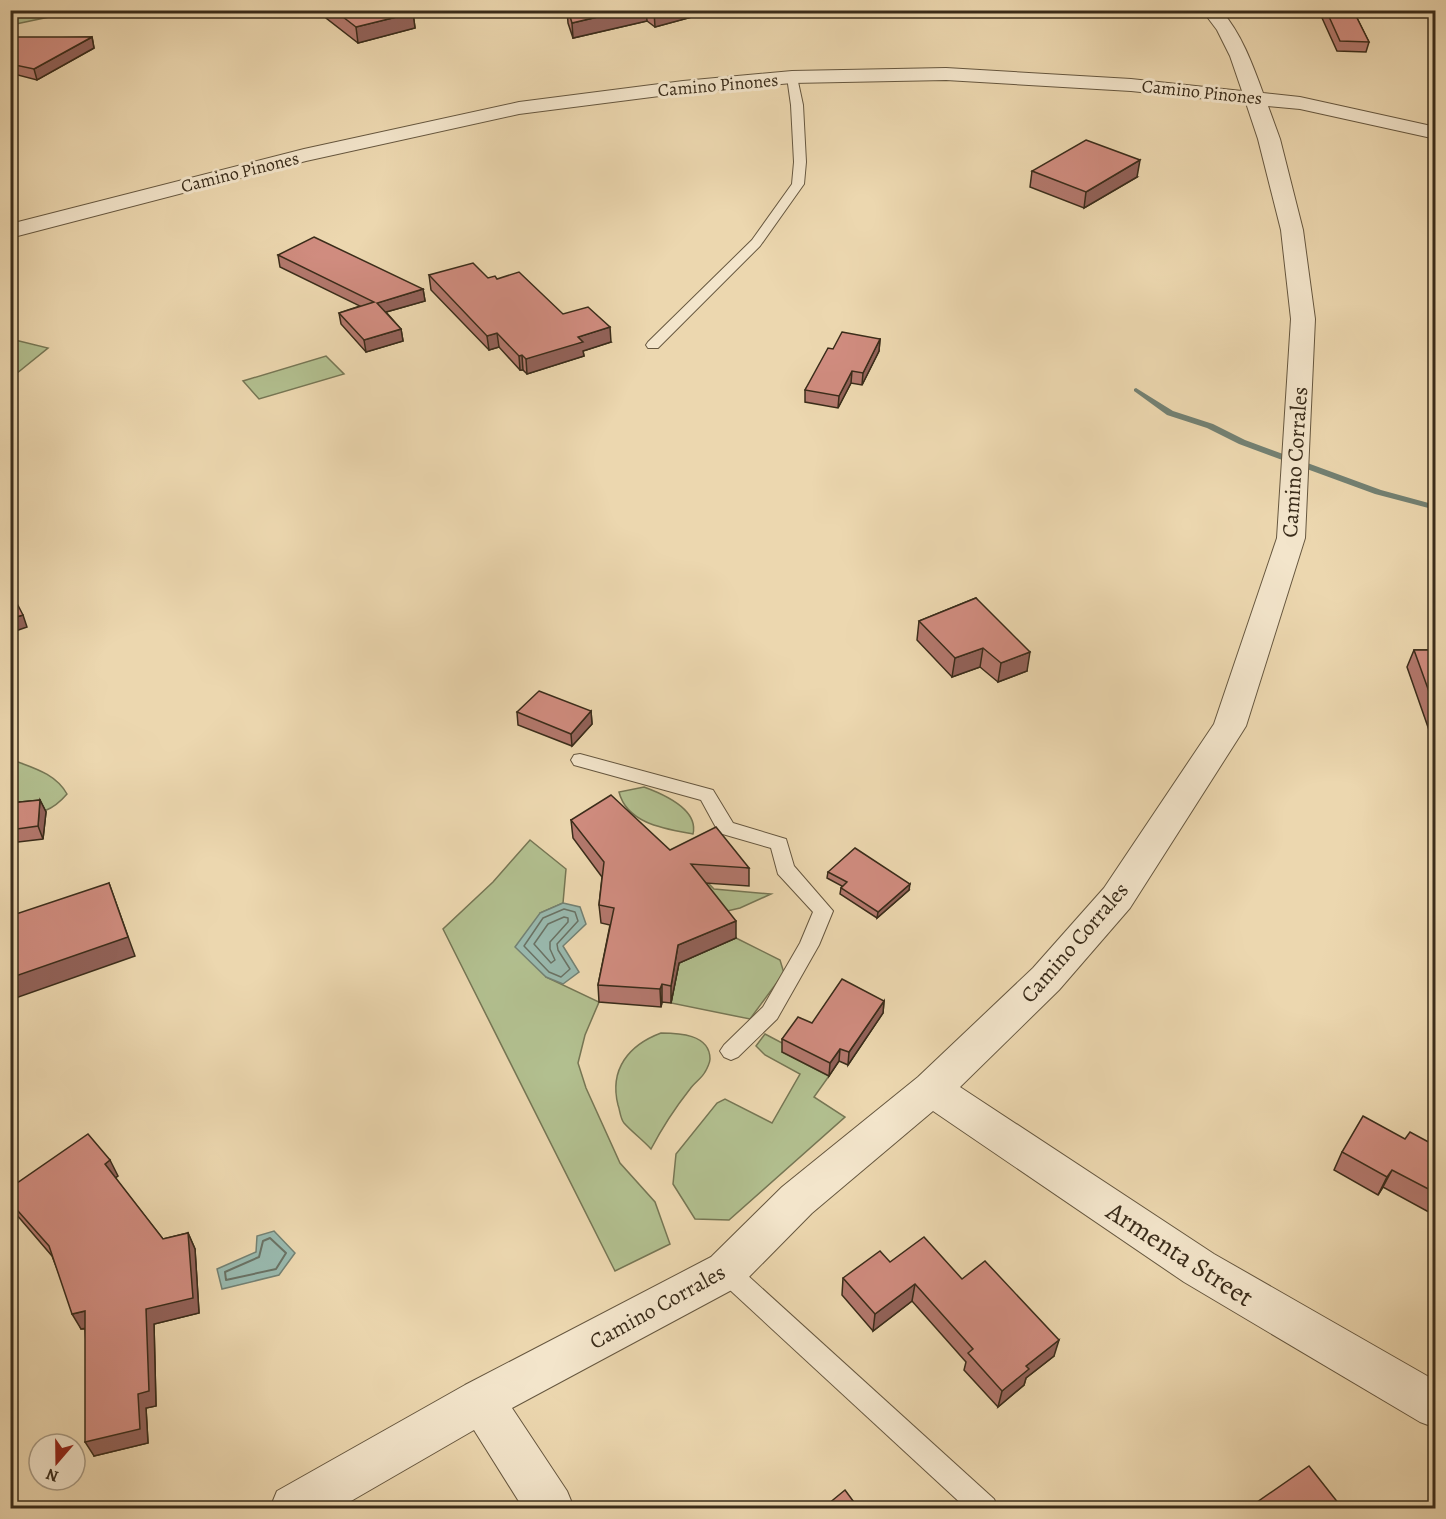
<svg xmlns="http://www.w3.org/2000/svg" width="1446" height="1519" viewBox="0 0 1446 1519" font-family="Alegreya,serif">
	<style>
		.green { fill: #b2bf8f; stroke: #767654; stroke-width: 1.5 }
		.water { fill: #99b9ae; stroke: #738173; stroke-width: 1.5 }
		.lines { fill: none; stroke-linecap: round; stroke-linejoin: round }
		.shore-far1 { stroke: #6a7264; stroke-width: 1.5 }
		.shore { stroke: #6a7264; stroke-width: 2 }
		.stream { fill: #738173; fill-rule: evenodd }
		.service-casing { stroke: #66573f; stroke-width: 2 }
		.minor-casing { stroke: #66573f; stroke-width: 2 }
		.service { fill: #f3e5cb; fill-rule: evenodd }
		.minor { fill: #f3e5cb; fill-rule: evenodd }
		.wall { fill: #b3786d; stroke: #3a2c1a; stroke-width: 1.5 }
		.shaded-wall { fill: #926259; stroke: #3a2c1a; stroke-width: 1.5 }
		.building { fill: #d08c7f; stroke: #3a2c1a; stroke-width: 1.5 }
		.labels { text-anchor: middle; stroke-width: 6; stroke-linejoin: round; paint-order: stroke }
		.far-street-label { font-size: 18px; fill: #3a2c1a; stroke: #f3e5cb }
		.street-label { font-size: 22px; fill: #3a2c1a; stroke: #f3e5cb }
		.near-street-label { font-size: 27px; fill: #3a2c1a; stroke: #f3e5cb }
	</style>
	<rect width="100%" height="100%" fill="#ecd7af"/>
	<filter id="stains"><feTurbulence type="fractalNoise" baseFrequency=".00333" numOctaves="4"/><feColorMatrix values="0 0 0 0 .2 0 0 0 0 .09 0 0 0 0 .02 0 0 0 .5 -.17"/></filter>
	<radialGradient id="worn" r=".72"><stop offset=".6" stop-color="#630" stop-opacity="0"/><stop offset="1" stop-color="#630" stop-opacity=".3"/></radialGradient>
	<g class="green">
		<path d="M11 10H78V11L11 25Z"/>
		<path d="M15 340 48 348 11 378V344Z"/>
		<path d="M326 356 344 374 259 399 243 381Z"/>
		<path d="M10 759C33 768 55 773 67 794 49 815 36 813 11 816Z"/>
		<path d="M644 787C663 794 699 809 693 834 666 829 627 824 619 792Z"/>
		<path d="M530 840 566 869 563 903 540 913 546 977 599 1002 585 1035 578 1063 586 1088 620 1163 655 1202 670 1244 615 1271 443 929 493 882Z"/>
		<path d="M630 855 708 883 714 889 771 894 740 908 723 912Z"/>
		<path d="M736 938 780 960 784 973 750 1019 671 1003 679 963Z"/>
		<path d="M661 1033C678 1033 710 1034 710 1059 710 1062 707 1069 705 1072 702 1078 694 1083 690 1089 675 1108 662 1128 651 1149 643 1140 632 1132 624 1123 620 1118 620 1110 618 1105 609 1069 629 1045 661 1033Z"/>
		<path d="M765 1034 786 1045 782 1052 829 1076 814 1097 845 1117 729 1220 695 1219 673 1184 676 1154 717 1103 725 1099 772 1123 800 1074 765 1055 756 1046Z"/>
	</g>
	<g class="water">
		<path d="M563 903 580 907 586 924 563 946 579 972 563 984 546 977 515 947 540 913Z"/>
		<path d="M274 1231 295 1253 279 1275 222 1289 217 1269 256 1252 257 1236Z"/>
	</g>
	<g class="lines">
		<g class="shore-far1">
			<path d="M564 909 575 912 578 921 557 944 558 950 570 969 561 977 549 972 524 946 543 918Z"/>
			<path d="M564 917 568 918V922L550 942V949L555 960 551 963 534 944 548 924Z"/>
		</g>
		<path class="shore" d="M270 1238 286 1253 276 1269 226 1280 225 1272 259 1257 263 1241Z"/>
		<path class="stream" d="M1136 388 1173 411 1213 424 1245 440 1381 490 1436 505V510L1375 494 1239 444 1207 428 1167 415 1134 391V389Z"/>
		<defs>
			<g id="service">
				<path d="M792 74 797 77 803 105 806 162 804 184 760 246 658 348H648L646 345 648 342 752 240 792 184 794 162 791 105 787 77Z"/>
				<path d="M580 754 713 790 733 823 786 839 794 866 833 911 819 945 777 1019 738 1057 731 1060 724 1057 720 1051 724 1045 763 1007 800 943 813 912 778 874 771 848 719 833 701 800 574 765 571 760 574 755Z"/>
				<path d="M726 1260 734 1263 994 1499 998 1508H966L718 1279 714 1271 718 1263Z"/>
			</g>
			<path id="minor" d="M1202 10H1221C1242 35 1252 63 1263 93L1300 97 1436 127V139L1300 109 1268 106 1280 139 1303 230 1315 319 1305 538 1246 726 1241 734 1130 908 1059 990 960 1087 1214 1254 1436 1381V1428L1420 1422 1184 1282 933 1111 812 1213 741 1285 512 1408 567 1491 574 1508H523L474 1430 339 1508H270L277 1491 465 1385 711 1257 782 1187 918 1077 1033 968 1104 888 1214 724 1277 538 1291 319 1281 230 1258 139 1246 103 1131 91 946 80 792 83 683 93 519 114 306 161 10 238V224L304 149 519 102 683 81 792 71 946 68 1131 79 1242 91 1230 56 1217 30Z"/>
		</defs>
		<use href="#service" class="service-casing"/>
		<use href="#minor" class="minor-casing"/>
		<use href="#service" class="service"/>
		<use href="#minor" class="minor"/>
	</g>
	<g class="wall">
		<path d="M325 10H409L413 13 415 28 358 43 326 18Z"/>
		<path d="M567 10H692V17L655 27 647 21 573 38 568 23Z"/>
		<path d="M1324 10H1353L1369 42 1366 52 1337 51 1322 18Z"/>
		<path d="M92 37 94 48 37 80 10 73V39Z"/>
		<path d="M1032 171 1137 177 1084 208 1030 187Z"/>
		<path d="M278 255 423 289 425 301 386 312 401 329 403 341 366 352 341 324 339 313 360 306 280 267Z"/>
		<path d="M429 275 497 279 611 342 583 351 584 356 527 374 523 370H520L499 347 489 350 431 290Z"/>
		<path d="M880 339 879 351 862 385 851 383 838 408 805 402V390L833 349Z"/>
		<path d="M976 598 1027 671 998 682 980 667 952 677 917 640 919 621Z"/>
		<path d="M1414 650H1436V730H1429L1407 667Z"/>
		<path d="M591 711 592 724 572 746 518 725 517 712Z"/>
		<path d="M40 800 46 812 43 839 10 843V803Z"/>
		<path d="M571 820 670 850 749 868V886L706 883 736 938 679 963 671 1003 662 1002 661 1007 599 1002 598 985 610 925 601 923 599 905 602 877 573 838Z"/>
		<path d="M828 872 909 890 877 918 840 894 841 888 842 886 827 878Z"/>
		<path d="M884 1001 883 1013 848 1065 839 1061 829 1076 782 1052V1039L812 1023Z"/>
		<path d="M1405 1139 1436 1146V1216L1383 1187 1378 1195 1334 1170 1342 1152Z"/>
		<path d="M118 1176 115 1178 163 1239 188 1233 195 1249 199 1313 154 1324 156 1406 146 1408 148 1443 94 1456 85 1329H81L52 1256 10 1207V1188Z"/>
		<path d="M890 1262 962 1279 1054 1356 1026 1378 1024 1385 998 1407 964 1370 966 1362 912 1301 873 1331 842 1295 843 1278Z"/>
	</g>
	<g class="shaded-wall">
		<path d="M627 10H646L647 21 573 38 572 23Z"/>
		<path d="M658 10H692V17L655 27 654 11Z"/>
		<path d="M413 13 415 28 358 43 356 27Z"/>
		<path d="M92 37 94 48 37 80 34 69Z"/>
		<path d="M1140 160 1137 177 1084 208 1086 192Z"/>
		<path d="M423 289 425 301 379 314 377 303Z"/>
		<path d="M610 327 611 342 583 351 584 356 527 374 526 359 578 337Z"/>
		<path d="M401 329 403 341 366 352 364 340Z"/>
		<path d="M497 333 499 347 489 350 487 336Z"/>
		<path d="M880 339 879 351 862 385 863 373Z"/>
		<path d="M522 355 523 370H520L519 356Z"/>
		<path d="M852 371 851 383 838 408 839 396Z"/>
		<path d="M23 615 27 627 10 633V619Z"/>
		<path d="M983 648 980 667 952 677 955 658Z"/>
		<path d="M1030 652 1027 671 998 682 1001 663Z"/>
		<path d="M591 711 592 724 572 746 571 734Z"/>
		<path d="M40 800 46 812 43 839 38 826Z"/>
		<path d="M109 883 135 956 10 1000V978Z"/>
		<path d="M910 884 909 890 877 918 878 912Z"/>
		<path d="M736 921V938L679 963 671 1003V986L678 945Z"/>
		<path d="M662 984V1002L661 1007 660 989Z"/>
		<path d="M884 1001 883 1013 848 1065 849 1052Z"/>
		<path d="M840 1049 839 1061 829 1076 830 1063Z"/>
		<path d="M110 1160 118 1176 112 1180 105 1164Z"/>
		<path d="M1392 1170 1383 1187 1378 1195 1387 1177Z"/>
		<path d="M188 1233 195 1249 199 1313 154 1324 156 1406 146 1408 148 1443 94 1456 85 1442 138 1394 146 1309Z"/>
		<path d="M915 1284 912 1301 873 1331 875 1314Z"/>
		<path d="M85 1311 93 1327 81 1329 72 1314Z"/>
		<path d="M1059 1340 1054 1356 1026 1378 1024 1385 998 1407 1002 1391 1026 1366Z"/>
	</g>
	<g class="building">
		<path d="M334 10H409L413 13 356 27Z"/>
		<path d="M568 10H627L572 23Z"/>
		<path d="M1326 10H1353L1369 42 1340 41Z"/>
		<path d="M13 37H92L34 69 10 64V39Z"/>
		<path d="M1086 140 1140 160 1086 192 1032 171Z"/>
		<path d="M314 237 423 289 377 303 401 329 364 340 339 313 374 302 278 255Z"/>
		<path d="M473 263 488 278 495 276 497 279 519 272 563 314 588 307 610 327 578 337 583 342 526 359 522 355 519 356 497 333 487 336 429 275Z"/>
		<path d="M842 332 880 339 863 373 852 371 839 396 805 390 828 348 833 349Z"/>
		<path d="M10 590 23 615 10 619Z"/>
		<path d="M976 598 1030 652 1001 663 983 648 955 658 919 621Z"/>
		<path d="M1414 650H1436V711Z"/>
		<path d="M539 691 591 711 571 734 517 712Z"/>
		<path d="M611 795 670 850 716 827 749 868 691 864 736 921 678 945 671 986 662 984 660 989 598 985 614 908 599 905 604 862 571 820Z"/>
		<path d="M40 800 38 826 10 830V803Z"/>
		<path d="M855 848 910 884 878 912 841 888 847 882 828 872Z"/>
		<path d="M109 883 128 937 10 978V916Z"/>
		<path d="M842 979 884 1001 849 1052 840 1049 830 1063 782 1039 798 1017 812 1023Z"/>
		<path d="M1363 1116 1405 1139 1410 1132 1436 1146V1193L1392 1170 1387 1177 1342 1152Z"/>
		<path d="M88 1134 110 1160 105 1164 163 1239 188 1233 193 1298 146 1309 149 1391 138 1394 140 1429 85 1442V1311L72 1314 49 1246 10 1202V1188Z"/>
		<path d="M924 1237 962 1279 985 1261 1059 1340 1026 1366 1029 1369 1002 1391 968 1353 973 1349 915 1284 875 1314 843 1278 880 1251 890 1262Z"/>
		<path d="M1309 1466 1343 1509H1247Z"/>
		<path d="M845 1490 859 1509H822Z"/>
		<path d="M1225 1503 1229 1509H1217Z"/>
	</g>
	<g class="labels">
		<g class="far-street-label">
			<text transform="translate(718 85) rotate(-5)" y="6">Camino Pinones</text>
			<text transform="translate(1202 92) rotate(6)" y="6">Camino Pinones</text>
			<text transform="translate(240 172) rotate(-14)" y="6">Camino Pinones</text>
		</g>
		<g class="street-label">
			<text transform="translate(1294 462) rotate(-86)" y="8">Camino Corrales</text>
			<text transform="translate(1074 942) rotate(-49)" y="8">Camino Corrales</text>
			<text transform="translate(657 1306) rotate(-29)" y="8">Camino Corrales</text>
		</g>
		<g class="near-street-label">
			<text transform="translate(1180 1254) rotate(33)" y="9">Armenta Street</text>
		</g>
	</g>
	<rect width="1446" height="1519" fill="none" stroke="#ecd7af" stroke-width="36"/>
	<rect x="12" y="12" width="1422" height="1495" fill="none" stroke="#3a2c1a" stroke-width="3"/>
	<rect x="18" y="18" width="1410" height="1483" fill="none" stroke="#3a2c1a" stroke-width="1.5"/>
	<g transform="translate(57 1462) rotate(200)"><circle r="28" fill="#f3e5cb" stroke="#a99b84" stroke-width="1.5"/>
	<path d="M0-4.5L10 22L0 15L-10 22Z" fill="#8f2418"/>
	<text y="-9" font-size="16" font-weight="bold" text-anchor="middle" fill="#3a2c1a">N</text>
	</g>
	<rect width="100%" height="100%" filter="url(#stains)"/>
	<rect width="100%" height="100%" fill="url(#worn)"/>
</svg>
